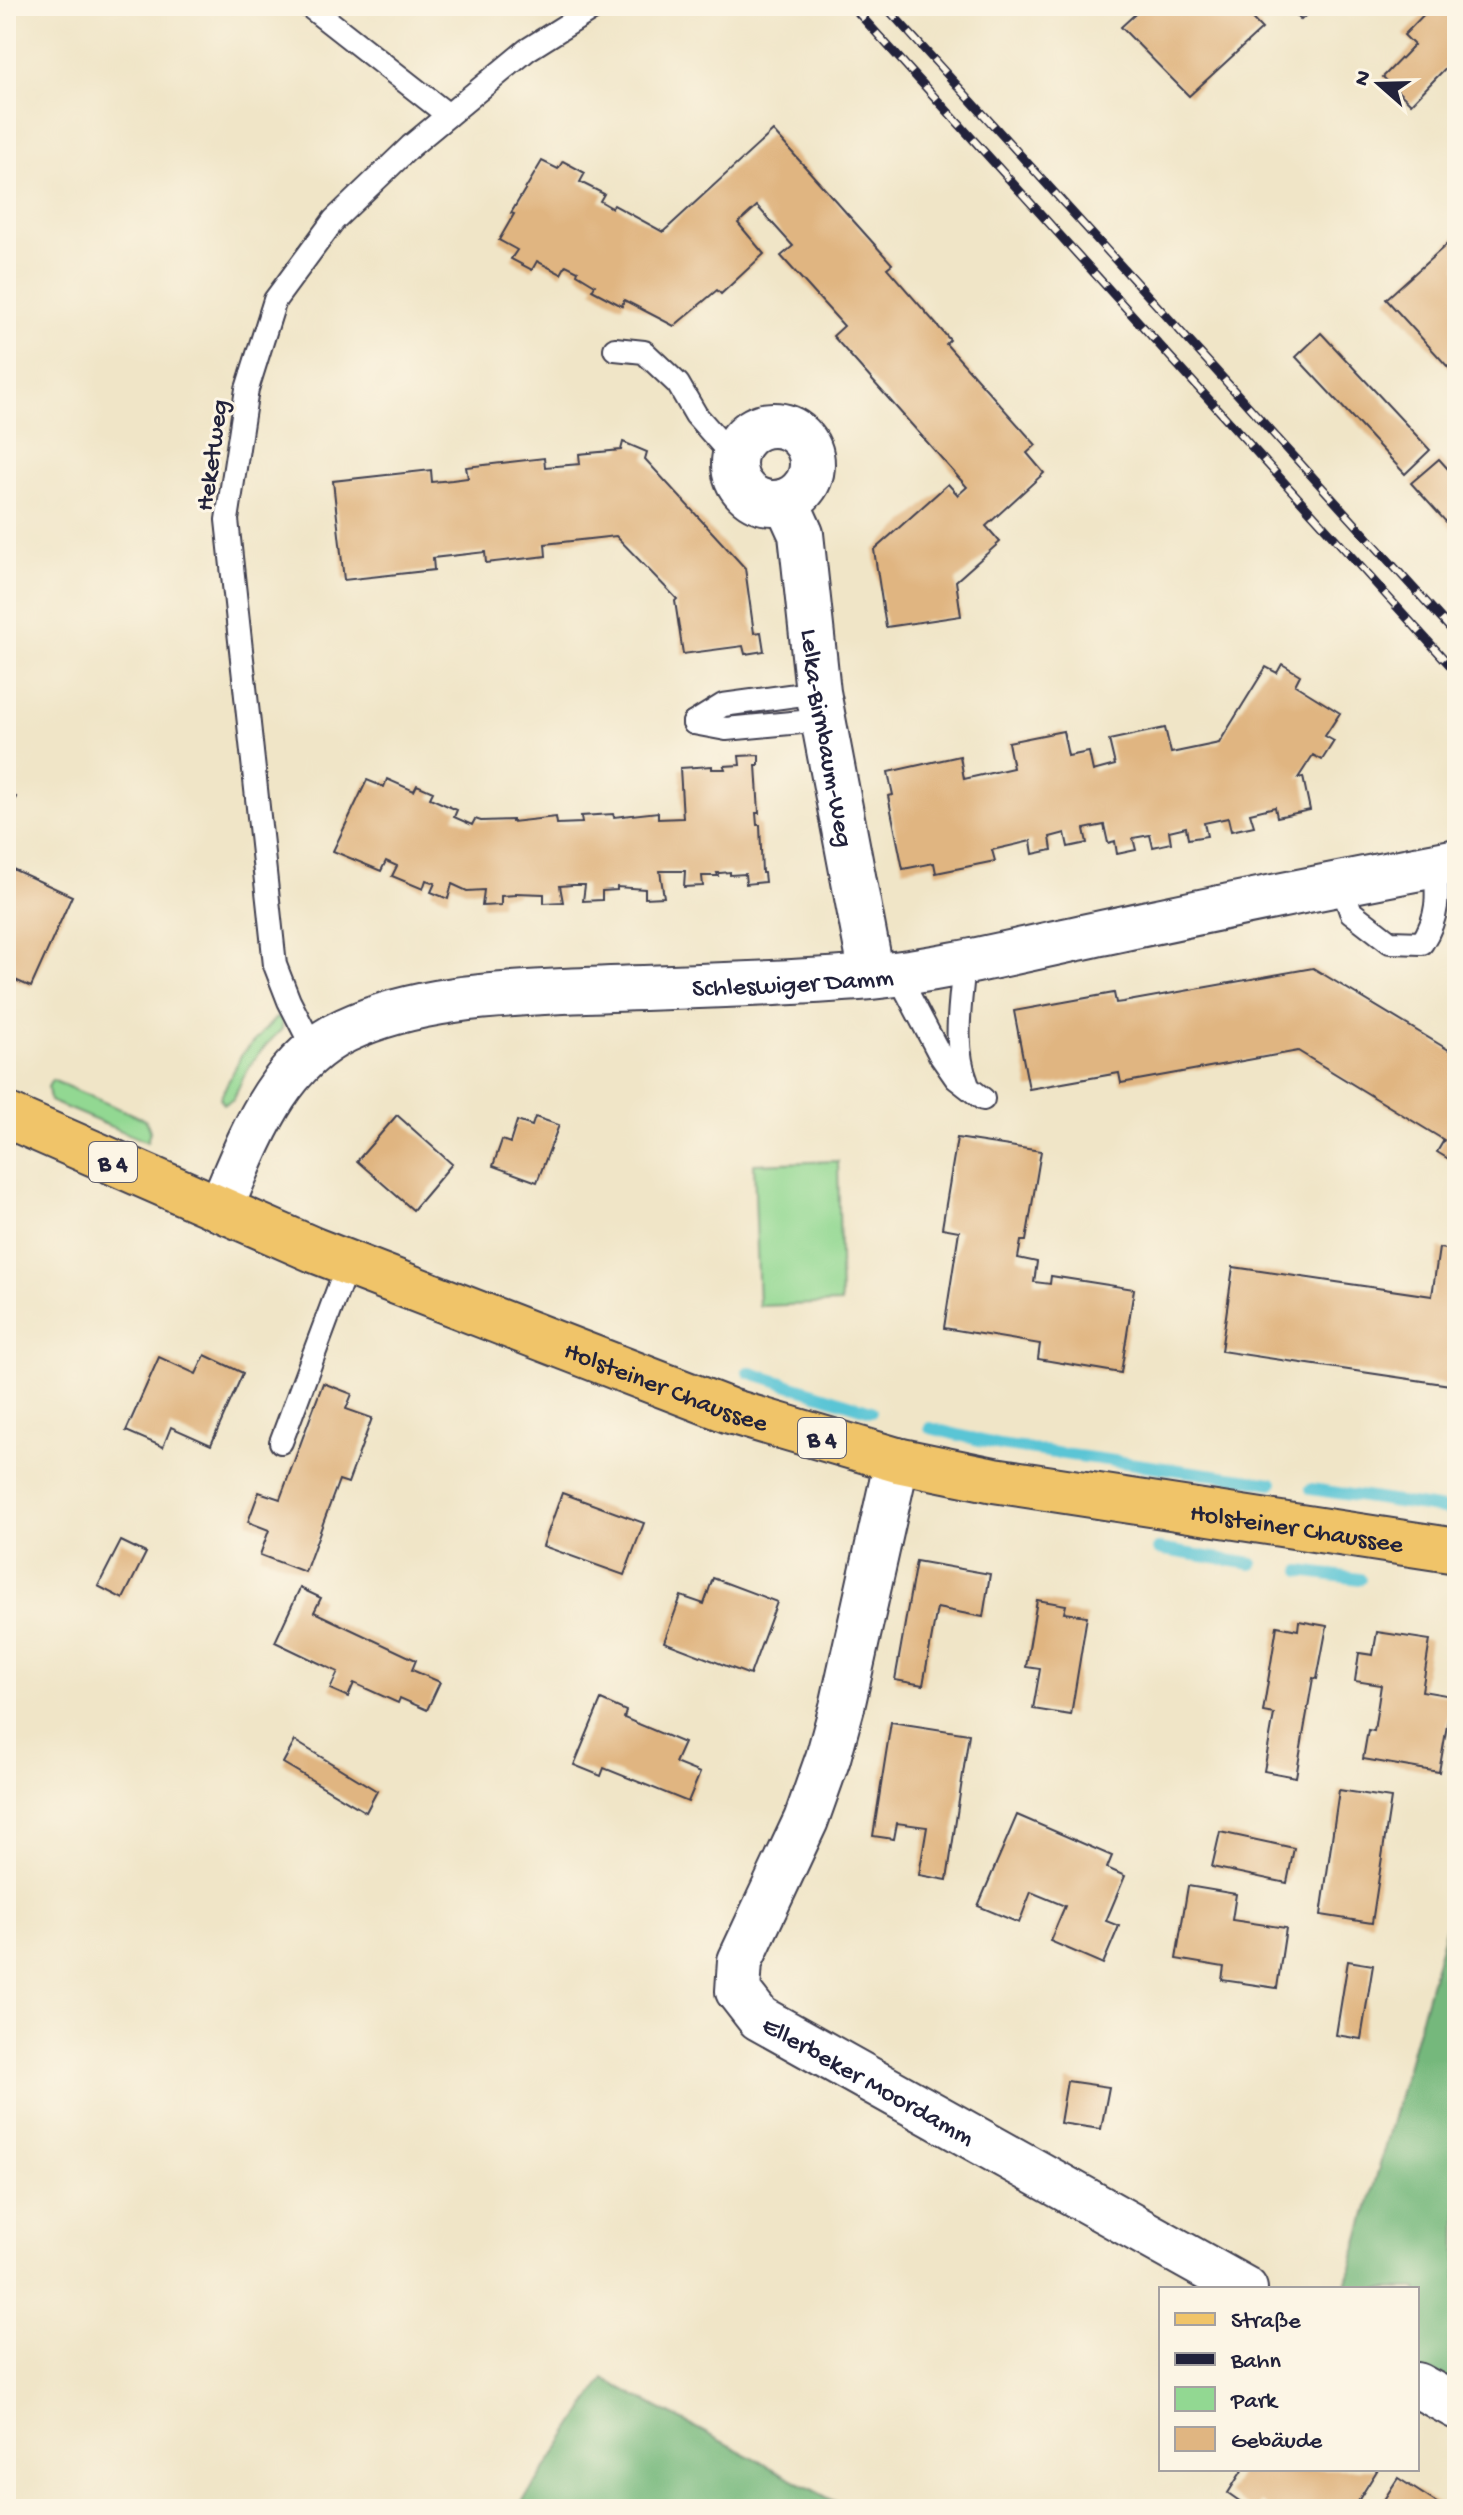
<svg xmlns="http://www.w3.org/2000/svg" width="1463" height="2515" viewBox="0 0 1463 2515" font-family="'Gochi Hand',sans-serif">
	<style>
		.green { fill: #92d892; stroke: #5a7d66; stroke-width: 2 }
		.forest { fill: #75b87c; stroke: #4c6d5c; stroke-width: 2 }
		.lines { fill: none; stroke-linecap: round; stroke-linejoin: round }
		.stream { stroke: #5ac5d5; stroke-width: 12 }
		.building { fill: #e0b581 }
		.lane-casing { stroke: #413f50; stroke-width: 26 }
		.street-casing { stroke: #413f50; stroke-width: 48 }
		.primary-casing { stroke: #413f50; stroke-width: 48 }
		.lane { stroke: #fff; stroke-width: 22 }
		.street { stroke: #fff; stroke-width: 44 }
		.primary { stroke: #f0c469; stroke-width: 44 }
		.rail-casing { stroke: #22223b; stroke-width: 9 }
		.rail { stroke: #fcf5e5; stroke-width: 6; stroke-dasharray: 18; stroke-linecap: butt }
		.labels { text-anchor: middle; stroke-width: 6; stroke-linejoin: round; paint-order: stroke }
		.shield { fill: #fcf5e5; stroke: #63616e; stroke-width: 2 }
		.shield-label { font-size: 24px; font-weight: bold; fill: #22223b }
		.street-label { font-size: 26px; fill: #22223b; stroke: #fcf5e5 }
	</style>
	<rect width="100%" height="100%" fill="#fcf5e5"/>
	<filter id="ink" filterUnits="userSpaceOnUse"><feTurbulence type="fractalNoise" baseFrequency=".0125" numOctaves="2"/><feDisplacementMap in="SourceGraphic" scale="16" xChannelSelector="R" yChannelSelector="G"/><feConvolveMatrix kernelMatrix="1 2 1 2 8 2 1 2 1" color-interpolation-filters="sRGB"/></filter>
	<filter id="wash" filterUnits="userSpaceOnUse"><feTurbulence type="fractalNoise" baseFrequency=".006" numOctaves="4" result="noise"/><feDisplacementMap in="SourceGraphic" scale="32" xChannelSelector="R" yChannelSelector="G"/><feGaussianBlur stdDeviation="1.8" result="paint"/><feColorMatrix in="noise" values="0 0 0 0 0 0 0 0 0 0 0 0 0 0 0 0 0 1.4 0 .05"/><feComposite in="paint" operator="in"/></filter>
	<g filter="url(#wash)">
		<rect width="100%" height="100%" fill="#f0e5c7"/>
		<g class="green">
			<path d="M276 1018 282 1020V1029C256 1054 247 1066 233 1100L224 1104 220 1098 242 1054Z"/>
			<path d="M52 1080 146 1120 150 1131 147 1142 50 1101 48 1087Z"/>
			<path d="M838 1161 841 1303 759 1306 754 1164Z"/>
		</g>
		<g class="forest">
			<path d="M1457 1888V2407L1417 2385V2289H1345Z"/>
			<path d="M604 2379 849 2509H516L537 2482Z"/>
		</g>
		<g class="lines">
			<g class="stream">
				<path d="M748 1372 871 1411"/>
				<path d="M930 1428 999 1445 1272 1483"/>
				<path d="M1311 1489 1457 1511"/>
				<path d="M1158 1549 1252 1564"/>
				<path d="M1301 1571 1360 1579"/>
			</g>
		</g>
		<g id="blocks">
			<g class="building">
				<path d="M1144 6H1240L1262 29 1189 96 1121 27Z"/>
				<path d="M1288 6H1315L1301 20Z"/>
				<path d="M1432 6H1442L1457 20V37L1454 40 1457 43V56L1411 104 1383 77 1414 45 1404 35Z"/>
				<path d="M773 131 892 264 887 268 950 340 946 344 1036 445 1027 453 1044 473 986 526 1000 542 956 581 961 616 886 627 874 550 948 484 958 495 967 487 833 336 844 326 781 256 793 246 757 206 738 223 764 254 721 294 717 290 674 326 624 300 622 306 592 290 595 285 577 274 578 271 566 265 561 274 537 261 532 270 511 259 517 250 499 240 514 214 511 213 542 161 558 169 563 161 585 173 580 182 604 194 600 201 612 208 614 205 663 232Z"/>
				<path d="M1455 237 1457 239V377L1386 299Z"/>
				<path d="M1321 333 1430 450 1405 474 1296 357Z"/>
				<path d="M623 442 647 452 645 459 745 568 754 633 761 632 764 651 745 654 743 646 683 654 675 601 677 599 616 536 545 544 546 556 486 563 485 552 433 558 434 570 344 580 333 481 431 470 432 482 452 480 468 478 466 467 544 458 545 467 580 464 579 454 621 450Z"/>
				<path d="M1439 459 1457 479V534L1411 483Z"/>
				<path d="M1282 664 1300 675 1295 685 1340 713 1325 736 1334 741 1322 760 1313 755 1298 778 1303 777 1310 810 1277 817 1275 807 1250 813 1254 826 1231 831 1228 818 1204 823 1207 836 1188 839 1186 827 1169 831 1171 843 1153 847 1150 835 1133 838 1136 850 1117 854 1115 841 1108 843 1104 825 1084 829 1087 843 1068 847 1065 833 1050 837 1052 850 1033 854 1031 841 992 850 995 861 936 873 934 863 903 869 888 796 893 795 888 772 960 756 964 779 1013 768 1008 742 1063 731 1068 756 1089 752 1093 771 1115 765 1109 740 1165 728 1171 753 1219 743 1266 667 1277 673Z"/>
				<path d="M759 755V765H756L759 813H756L757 825H760L762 873H764L765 882 746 884 745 874 730 875V872L720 873H717L718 876H702L703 886 684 887 685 871H660L664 897 645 898V889L617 887V890L602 891V900L583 901 585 885H573L560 886 563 902 544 903V894L516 893V895L501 896V905L482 906 484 890 467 891 452 884 448 899 431 892 435 883 426 880 423 889 392 876 397 866 386 861 381 871 333 851 367 780 384 787 387 779 414 791 417 785 433 792 430 798 457 810 454 817 472 825 475 819 481 821 512 820V822L556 817 557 824 582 823 581 816 613 814 614 817 658 812V819L683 818 680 768 712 766V769H725L724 766 740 765 739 756Z"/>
				<path d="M6 792 16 797 6 820Z"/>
				<path d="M6 866 72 896 31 987 6 976Z"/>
				<path d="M1313 968 1457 1055V1164L1437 1152 1444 1140 1298 1051 1121 1083 1119 1073 1029 1089 1014 1011 1114 993 1116 1003 1123 1002Z"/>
				<path d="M397 1115 452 1164 413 1210 357 1161Z"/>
				<path d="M535 1117 559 1125 537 1182 493 1166 502 1140 510 1143 517 1121 532 1126Z"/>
				<path d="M957 1138 1041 1151 1026 1241H1021L1018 1258 1037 1262 1034 1282 1050 1284 1051 1276 1134 1289 1121 1373 1038 1359 1040 1344 944 1328 959 1231 942 1228Z"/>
				<path d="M1439 1248 1457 1251V1386L1221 1351 1233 1267 1432 1296Z"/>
				<path d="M205 1355 243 1373 211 1445 171 1427 163 1447 126 1431 159 1357 196 1374Z"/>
				<path d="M323 1383 352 1394 346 1409 372 1418 348 1483 339 1480 305 1572 260 1555 269 1530 248 1522 259 1492 280 1499Z"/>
				<path d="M562 1493 644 1523 624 1575 543 1546Z"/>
				<path d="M121 1541 146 1553 123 1599 98 1586Z"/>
				<path d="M916 1561 990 1574 983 1617 937 1608 923 1685 895 1680Z"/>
				<path d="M713 1578 777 1602 750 1675 664 1642 681 1596 704 1604Z"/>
				<path d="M300 1588 321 1598 314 1612 416 1660 412 1670 440 1682 427 1710 400 1698 398 1703 354 1683 348 1697 330 1689 338 1672 275 1642Z"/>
				<path d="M1037 1600 1066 1605 1064 1613 1087 1616 1071 1715 1033 1709 1040 1669 1026 1667Z"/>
				<path d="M1299 1621 1327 1626 1317 1679 1313 1678 1296 1777 1264 1771 1274 1714 1263 1712 1277 1626 1298 1630Z"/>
				<path d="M1377 1632 1430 1640 1422 1691 1452 1696 1439 1772 1363 1759 1368 1730 1374 1731 1381 1685 1355 1681 1359 1653 1373 1655Z"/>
				<path d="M601 1700 626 1711 624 1718 684 1743 675 1763 700 1773 688 1802 604 1768 601 1776 574 1765Z"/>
				<path d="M891 1722 969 1734 947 1880 919 1875 927 1827 897 1823 894 1839 873 1836Z"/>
				<path d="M295 1741 377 1791 366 1812 283 1763Z"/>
				<path d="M1339 1790 1391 1798 1372 1923 1321 1915Z"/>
				<path d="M1017 1815 1112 1856 1107 1868 1125 1876 1106 1921 1119 1926 1103 1964 1050 1941 1065 1906 1031 1892 1019 1923 978 1906Z"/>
				<path d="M1220 1832 1294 1848 1287 1883 1212 1867Z"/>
				<path d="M1188 1886 1236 1894 1232 1920 1286 1928 1277 1988 1222 1980 1224 1967 1176 1959Z"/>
				<path d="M1348 1961 1373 1965 1361 2039 1336 2035Z"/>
				<path d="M1067 2081 1109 2087 1101 2129 1060 2123Z"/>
				<path d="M1243 2469H1378L1353 2509H1305L1302 2507 1300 2509H1272L1261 2502 1256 2509H1251L1228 2493Z"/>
				<path d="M1398 2478 1440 2505 1437 2509H1378Z"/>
			</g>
		</g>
	</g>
	<g filter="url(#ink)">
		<use href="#blocks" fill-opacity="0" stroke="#413f50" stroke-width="2"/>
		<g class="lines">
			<defs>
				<g id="lane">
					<path d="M309 6 448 115"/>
					<path d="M615 349 644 352 678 384 696 415 734 458"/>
					<path d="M694 723 726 729 823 720"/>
					<path d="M694 723 723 705 818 692"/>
					<path d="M1341 884 1351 912 1390 942 1422 943C1439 916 1438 897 1435 865"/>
					<path d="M964 962C961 1002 952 1044 967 1083"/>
					<path d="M897 973 940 1055 956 1078 983 1099"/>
					<path d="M314 1050 289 1001 275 965 227 520 247 389 275 300 334 220 411 146 527 50 597 6"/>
					<path d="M281 1442 348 1263"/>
				</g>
				<g id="street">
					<circle cx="773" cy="464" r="39"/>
					<path id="s1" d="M786 501 801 534 818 692 872 976"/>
					<path id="s2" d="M220 1209C249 1143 275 1063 346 1030 418 996 507 994 585 990 680 986 776 985 870 977 951 969 1032 947 1111 931 1226 906 1341 883 1457 861"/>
					<path id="s3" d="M897 1460 842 1707 828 1758 806 1820 740 1961 738 1991 759 2018 1245 2289"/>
					<path d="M1417 2385 1457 2407"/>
				</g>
				<g id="primary">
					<path id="s4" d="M6 1115 314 1250 730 1411 897 1460 994 1480 1457 1551"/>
				</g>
			</defs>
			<use href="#lane" class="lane-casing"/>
			<use href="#street" class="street-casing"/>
			<use href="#primary" class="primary-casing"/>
			<use href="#lane" class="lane"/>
			<use href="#street" class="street"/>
			<use href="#primary" class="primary"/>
			<defs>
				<g id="rail">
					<path d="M852 6 1457 673"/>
					<path d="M885 6 1457 636"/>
				</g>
			</defs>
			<use href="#rail" class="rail-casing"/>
			<use href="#rail" class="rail"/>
		</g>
	</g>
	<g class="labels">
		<g class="shield">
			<rect x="89" y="1142" width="48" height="40" rx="6"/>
			<rect x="798" y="1418" width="48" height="40" rx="6"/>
		</g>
		<g class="shield-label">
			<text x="113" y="1170">B 4</text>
			<text x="822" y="1446">B 4</text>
		</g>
		<g class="street-label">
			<text transform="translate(210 455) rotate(-82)" y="9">Heketweg</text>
			<text dy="9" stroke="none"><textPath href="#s1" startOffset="242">Lelka-Birnbaum-Weg</textPath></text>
			<text dy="9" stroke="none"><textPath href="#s2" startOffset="676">Schleswiger Damm</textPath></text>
			<text dy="9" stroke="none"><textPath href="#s4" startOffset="714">Holsteiner Chaussee</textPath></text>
			<text dy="9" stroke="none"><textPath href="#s4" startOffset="1362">Holsteiner Chaussee</textPath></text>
			<text dy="9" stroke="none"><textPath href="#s3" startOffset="718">Ellerbeker Moordamm</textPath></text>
		</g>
	</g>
	<rect width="1463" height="2515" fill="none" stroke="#fcf5e5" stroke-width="32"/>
	<rect x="1159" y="2287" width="260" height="184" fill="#fcf5e5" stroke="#a5a1a1" stroke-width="2"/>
	<rect x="1175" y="2313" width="40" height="12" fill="#f0c469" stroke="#a5a1a1" stroke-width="2"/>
	<text x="1231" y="2327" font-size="24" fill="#22223b">Straße</text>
	<rect x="1175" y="2353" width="40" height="12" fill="#22223b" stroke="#a5a1a1" stroke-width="2"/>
	<text x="1231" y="2367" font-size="24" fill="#22223b">Bahn</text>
	<rect x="1175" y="2387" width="40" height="24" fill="#92d892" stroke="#a5a1a1" stroke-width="2"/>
	<text x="1231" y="2407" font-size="24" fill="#22223b">Park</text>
	<rect x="1175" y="2427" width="40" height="24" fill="#e0b581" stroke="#a5a1a1" stroke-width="2"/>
	<text x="1231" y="2447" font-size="24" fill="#22223b">Gebäude</text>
	<g transform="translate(1379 84) rotate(290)" stroke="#fcf5e5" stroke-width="6" paint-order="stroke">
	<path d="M0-6L14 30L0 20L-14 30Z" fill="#22223b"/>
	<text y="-12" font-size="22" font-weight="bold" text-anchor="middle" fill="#22223b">N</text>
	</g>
</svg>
